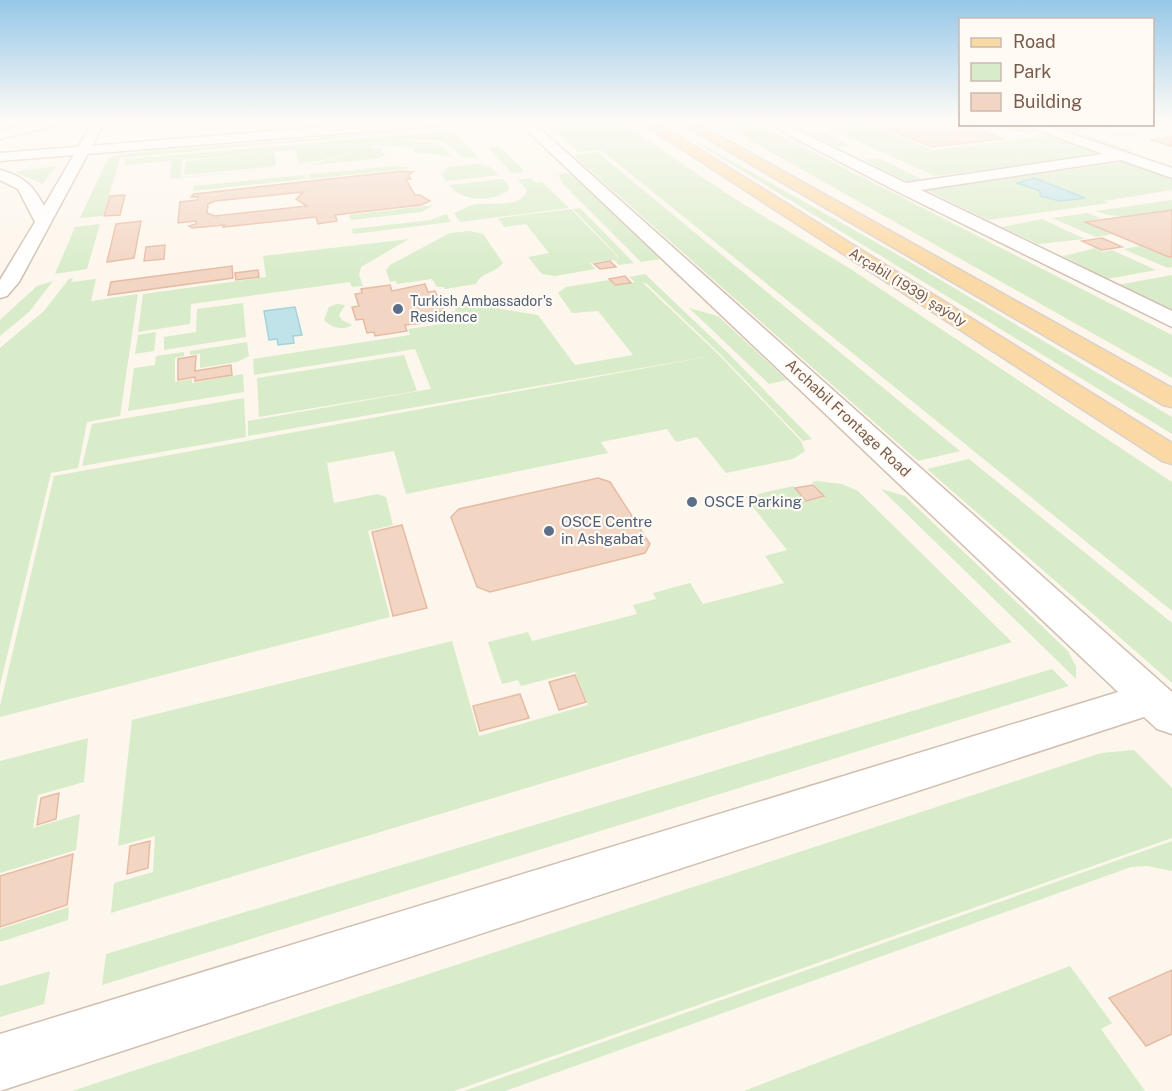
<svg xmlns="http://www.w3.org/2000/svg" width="1172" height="1091" viewBox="0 0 1172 1091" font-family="'Public Sans',sans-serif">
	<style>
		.green { fill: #d8ecc9 }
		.water { fill: #bfe3e8; stroke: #a5d3da; stroke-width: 1.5 }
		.building { fill: #f3d5c3; stroke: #e6bba3; stroke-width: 1.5; fill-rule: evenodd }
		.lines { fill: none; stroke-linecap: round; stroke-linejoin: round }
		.street-casing { stroke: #d1beb0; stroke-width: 3 }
		.secondary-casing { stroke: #d6c0b0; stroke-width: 3 }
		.primary-casing { stroke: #dad1cd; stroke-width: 3 }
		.street { fill: #fff; fill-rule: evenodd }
		.secondary { fill: #fff; fill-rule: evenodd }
		.primary { fill: #fbd9a5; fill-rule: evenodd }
		.service-dot { fill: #5c6f8a; stroke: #fffaf3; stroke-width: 2 }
		.labels { text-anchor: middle; stroke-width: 4.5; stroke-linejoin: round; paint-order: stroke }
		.far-street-label { font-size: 14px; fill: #7a5c4d; stroke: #fffaf3 }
		.far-service-label { font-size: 14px; fill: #4e5e75; stroke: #fffaf3; text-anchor: start }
		.street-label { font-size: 15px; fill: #7a5c4d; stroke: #fffaf3 }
		.service-label { font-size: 15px; fill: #4e5e75; stroke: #fffaf3; text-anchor: start }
	</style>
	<rect width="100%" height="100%" fill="#fdf6ec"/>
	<g class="green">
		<path d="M123 120H135L133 126 245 120 131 129 121 127Z"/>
		<path d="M611 120 626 126 732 197 849 268 1172 482V611L601 150 578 152 547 125Z"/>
		<path d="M659 120 900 256 1172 417V434Z"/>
		<path d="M714 120H750L1172 335V378Z"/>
		<path d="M782 120H798L852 146 837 147Z"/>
		<path d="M810 120H831L841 125 866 122 933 150 1050 136 1103 154 935 176Z"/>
		<path d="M490 124 120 158 103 216 80 218 108 158 122 154Z"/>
		<path d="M1037 125H1129L1100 129C1114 134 1126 130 1140 134L1123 137 1147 144 1094 129 1076 132 1132 151 1122 152Z"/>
		<path d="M455 131 478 158C455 159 462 154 447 144 438 139 425 139 415 139 372 140 340 160 299 164L296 150 182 160 181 177 293 167 170 179 171 161 124 165 126 159Z"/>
		<path d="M401 141 437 143 453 157 414 152 415 148 375 145Z"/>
		<path d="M367 147 382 149 381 152 386 155 376 159 300 166 319 163Z"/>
		<path d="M500 147 525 172 512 173 488 148Z"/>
		<path d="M274 152 276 166 184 175 186 161Z"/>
		<path d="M597 152 960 451 918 461 573 155Z"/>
		<path d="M879 158 923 180 908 182 864 160Z"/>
		<path d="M1125 162 1172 178V190L1104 201 1109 203 988 220 924 189Z"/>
		<path d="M478 164 490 167 499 175 446 181 442 175 448 167Z"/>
		<path d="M56 166 43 184 15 172Z"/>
		<path d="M394 166 413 168 310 179 309 174Z"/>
		<path d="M565 173 572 175 661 259 641 262 564 185 558 175Z"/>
		<path d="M304 175 305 179 193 191 194 186Z"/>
		<path d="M531 178 536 183 542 182 569 208 460 222 454 213C460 211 466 207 472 205 488 201 521 210 527 190L518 180Z"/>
		<path d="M503 179 509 186 508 191C491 202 462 202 449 185Z"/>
		<path d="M1172 200V210C1146 214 1120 221 1096 211Z"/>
		<path d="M434 205 421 212 351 220 349 215Z"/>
		<path d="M580 208 634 263 619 265 614 260 590 263 595 269 555 276 542 274 528 257 549 253 526 224 504 227 498 218 571 209 617 256V260L618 256 573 209Z"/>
		<path d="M1087 213 1101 218 1085 222 1113 234 1096 237 1052 218Z"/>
		<path d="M446 214 451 222 353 234 352 229 431 220Z"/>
		<path d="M1042 219 1085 239 1038 244 1002 227Z"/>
		<path d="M100 224 87 269 55 274 75 227Z"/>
		<path d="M470 231 483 234 503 263C496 273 481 272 476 284L445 289 443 287H437L432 279 397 284 396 281 390 282 386 270 390 265 450 233Z"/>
		<path d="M409 239 361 267 359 275 363 286 352 287 350 282 191 304 190 324 138 332 143 294 266 277 263 256Z"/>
		<path d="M1140 246 1172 258V267L1168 268 1123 249Z"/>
		<path d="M1096 248 1103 252 1112 250 1156 270 1107 279 1063 256Z"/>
		<path d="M645 274 728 353 812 439 803 441 720 354 647 284 642 282 719 355 801 441 805 451 793 459 726 473 697 437 676 442 667 429 601 442 608 453 406 494 394 451 327 463 334 503 377 494 386 497 393 525 368 531 390 617 0 717V706L54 476 717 355 248 436V421L431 389 415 349 254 375 253 359 410 335 408 329 455 322 450 312 456 311 454 307 486 303 501 309 538 315 575 365 633 355 598 311 572 313 558 293 566 287 609 280 614 285 635 282 629 277Z"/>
		<path d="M1172 275V309L1118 285Z"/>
		<path d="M73 278 71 282 96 279 91 301 138 294 120 416 87 422 78 468 51 473 0 685V348L44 311 69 279Z"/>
		<path d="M53 281 29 312 0 336V320L37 286Z"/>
		<path d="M243 303 246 337 164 350V337L196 332 197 309Z"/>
		<path d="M337 304 345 305 339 315 342 320 352 325C342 331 332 328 324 320L329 307Z"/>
		<path d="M689 308 718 316 787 380 769 384Z"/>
		<path d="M156 332 154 351 135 354 138 335Z"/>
		<path d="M247 342 249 356 237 362 200 368V354L190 355V351Z"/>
		<path d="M184 352V356L175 358V382L192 379V383L243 374 244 392 128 411 134 368 155 365 156 356Z"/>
		<path d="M404 355 417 391 259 417 257 378Z"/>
		<path d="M244 398 246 437 82 466 92 424Z"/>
		<path d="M969 459 1172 623V683L927 469Z"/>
		<path d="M817 481 842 484 858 491 1012 642 111 913 114 883 153 872 155 836 118 846 132 720 452 641 479 736 588 705 575 672 521 686 518 680 502 684 488 642 528 632 532 641 637 614 633 605 656 599 653 593 690 583 703 604 784 583 765 556 787 550 745 497 793 486 806 501 825 497 812 482Z"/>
		<path d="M881 489 905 496 1068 651 1076 667V679Z"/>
		<path d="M1052 669 1069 686 102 985 106 954Z"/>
		<path d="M88 738 84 782 38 795 33 828 80 814 76 850 0 873V761Z"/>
		<path d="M1134 750 1172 788V838L454 1091H72L1101 753Z"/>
		<path d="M1172 841V871L1148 866 1131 867 505 1091H464Z"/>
		<path d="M69 907 68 920 0 942V929Z"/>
		<path d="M1070 966 1112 1023 1101 1029 1145 1091H744Z"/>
		<path d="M50 971 44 1004 0 1017V986Z"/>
	</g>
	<g class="water">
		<path d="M1034 178 1085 198 1060 201 1040 196V191L1017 183Z"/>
		<path d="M295 307 302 335 293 336 294 343 278 345 277 339 269 340 264 311Z"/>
	</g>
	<g class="building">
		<path d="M889 120H953L1004 139 932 147 871 122Z"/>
		<path d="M1017 124 1035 131 1022 132 1003 125Z"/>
		<path d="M1172 137V146L1150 140Z"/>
		<path d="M402 171 413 172 408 175 411 179H406L415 195H420L430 201 421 205 335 215 337 221 318 224 316 217 223 227 224 225 192 228 189 226 196 224V221L178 223 180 202 197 200 198 197H191L194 194ZM303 192 296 199 307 206 215 216 207 213 208 204 215 201Z"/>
		<path d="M125 195 120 215 104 216 110 196Z"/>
		<path d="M1172 210V257H1169L1085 222Z"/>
		<path d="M141 221 134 258 107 262 116 224Z"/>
		<path d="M1102 238 1122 247 1102 250 1082 241Z"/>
		<path d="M165 245 164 259 144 261 146 247Z"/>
		<path d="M610 261 616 267 600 269 594 264Z"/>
		<path d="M232 266 233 278 108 295 111 282Z"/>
		<path d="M258 270 259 277 236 280 235 273Z"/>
		<path d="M625 276 631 283 615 285 609 279Z"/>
		<path d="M425 284 428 292 435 291 444 311 438 312 442 321 405 325 407 331 375 336 374 332 367 333 363 319 356 320 352 307 359 306 355 294 362 293 361 289 390 285 392 291Z"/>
		<path d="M196 356 195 371 231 365 232 375 195 381V377L178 380V359Z"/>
		<path d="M598 478 610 482 650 544 645 553 490 592 477 587 451 517 459 509Z"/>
		<path d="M813 485 824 496 806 501 795 488Z"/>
		<path d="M402 525 427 608 393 616 372 532Z"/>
		<path d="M575 675 586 702 559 710 549 682Z"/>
		<path d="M520 694 529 718 480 731 473 706Z"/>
		<path d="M59 793 56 819 37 825 41 798Z"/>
		<path d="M150 841 148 868 127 874 130 846Z"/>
		<path d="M73 854 67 905 0 927V876Z"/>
		<path d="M1172 970V1034L1146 1046 1109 998Z"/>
	</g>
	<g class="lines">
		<defs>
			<g id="street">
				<path d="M46 120H69L68 123 0 139V131Z"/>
				<path d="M94 120H106L19 282 7 296 0 298V280L35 222 18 189 0 180V170C23 176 33 185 44 206Z"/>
				<path d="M516 120H530L1172 692V734L1157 729 1144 717 0 1091V1034L1118 692Z"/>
				<path d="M760 120H776L906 183 1103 154 1022 124H1042L1172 168V178L1121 160 921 190 1172 311V327L896 191Z"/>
			</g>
			<path id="secondary" d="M410 120H465L459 124 0 161V153Z"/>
			<g id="primary">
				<path d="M637 120H652L1172 443V464L1162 461Z"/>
				<path d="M691 120 1172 388V407L1163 405 677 121Z"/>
			</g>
		</defs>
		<use href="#street" class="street-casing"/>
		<use href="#secondary" class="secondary-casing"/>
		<use href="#primary" class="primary-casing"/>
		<use href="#street" class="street"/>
		<use href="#secondary" class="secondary"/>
		<use href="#primary" class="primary"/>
	</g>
	<linearGradient id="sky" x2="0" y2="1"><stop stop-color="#97c7e8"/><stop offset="0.44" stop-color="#fefbf6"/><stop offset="1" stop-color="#fefbf6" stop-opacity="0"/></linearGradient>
	<rect width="1172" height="273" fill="url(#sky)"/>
	<g class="service-dot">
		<circle cx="398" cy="309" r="6"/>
		<circle cx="692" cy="502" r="6"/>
		<circle cx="549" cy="531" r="6"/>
	</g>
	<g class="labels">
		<g class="far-street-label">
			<text transform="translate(908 287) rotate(32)" y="5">Arçabil (1939) şaýoly</text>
		</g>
		<g class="far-service-label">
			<text x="410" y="306">Turkish Ambassador's<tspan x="410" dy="16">Residence</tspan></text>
		</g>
		<g class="street-label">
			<text transform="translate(848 418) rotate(43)" y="5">Archabil Frontage Road</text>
		</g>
		<g class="service-label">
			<text x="704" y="507">OSCE Parking</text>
			<text x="561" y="527">OSCE Centre<tspan x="561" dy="17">in Ashgabat</tspan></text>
		</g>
	</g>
	<rect x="959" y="18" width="195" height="108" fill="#fffaf3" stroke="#cabbb1" stroke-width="1.5"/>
	<rect x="971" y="38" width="30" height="9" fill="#fbd9a5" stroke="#cabbb1" stroke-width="1.5"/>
	<text x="1013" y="48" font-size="18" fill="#7a5c4d">Road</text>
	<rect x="971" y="63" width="30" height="18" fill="#d8ecc9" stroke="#cabbb1" stroke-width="1.5"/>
	<text x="1013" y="78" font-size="18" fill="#7a5c4d">Park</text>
	<rect x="971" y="93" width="30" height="18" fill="#f3d5c3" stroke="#cabbb1" stroke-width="1.5"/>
	<text x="1013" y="108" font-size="18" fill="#7a5c4d">Building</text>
</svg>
